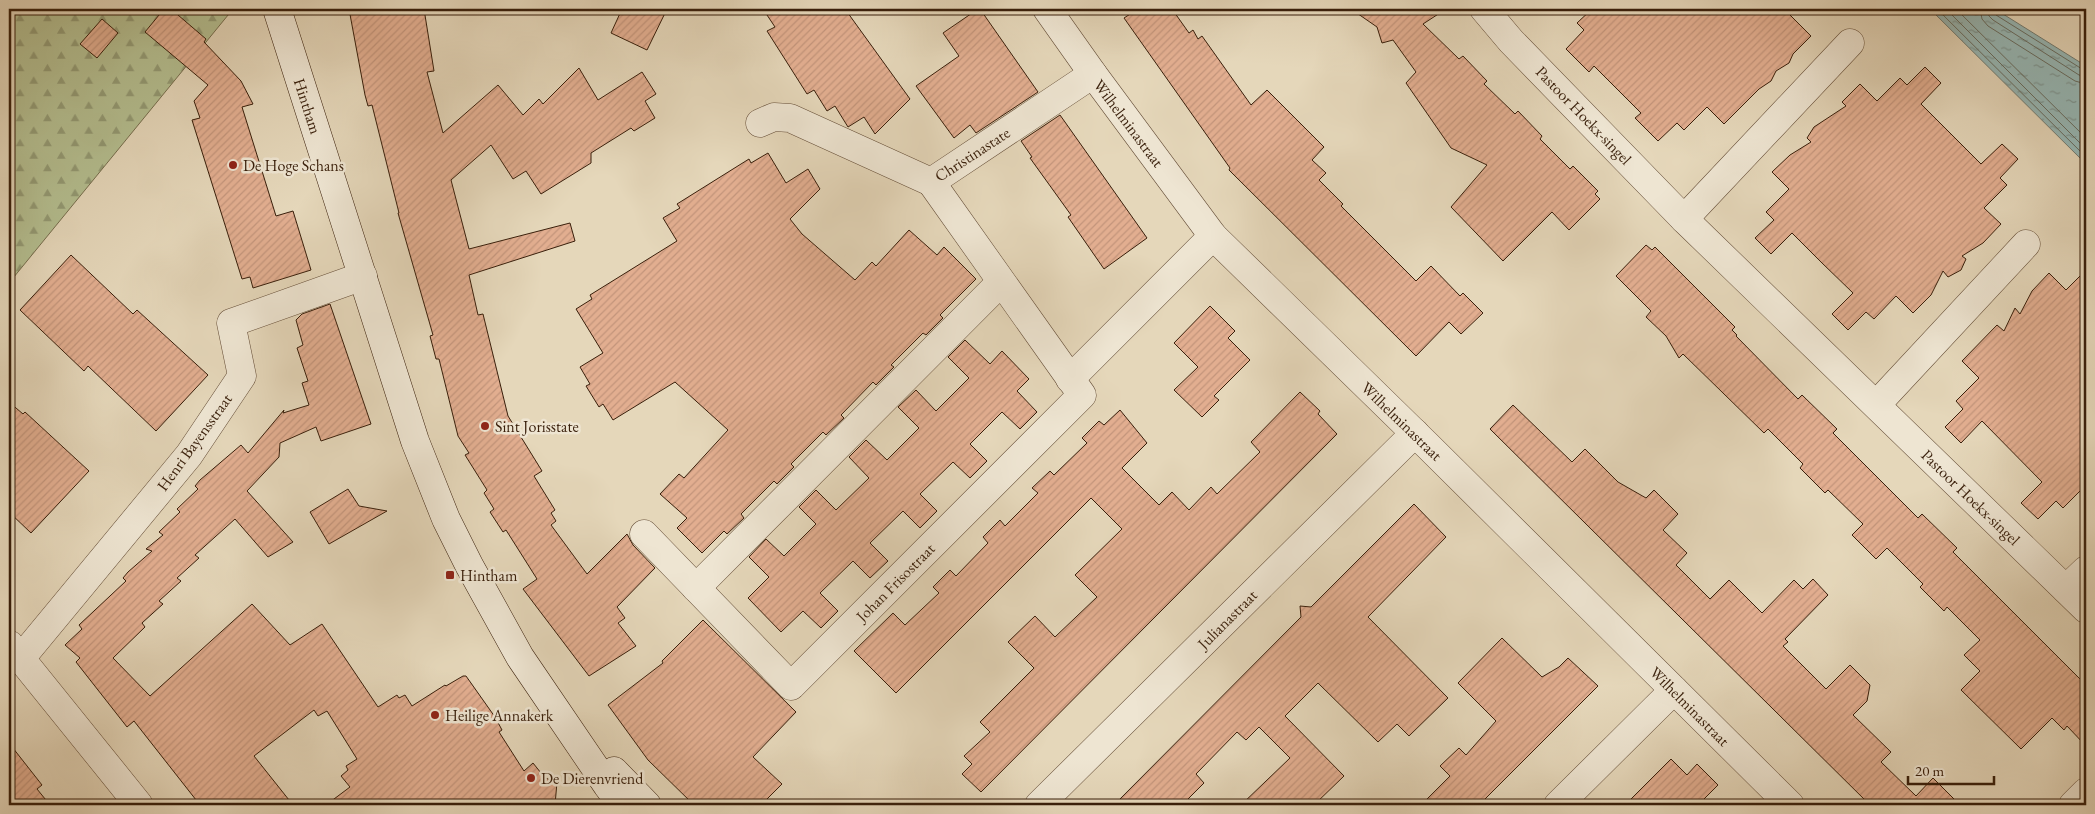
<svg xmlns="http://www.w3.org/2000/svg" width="2095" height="814" viewBox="0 0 2095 814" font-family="'EB Garamond',serif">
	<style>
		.forest { fill: url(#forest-firs); stroke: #766e4e }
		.water { fill: url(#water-ripples); stroke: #717b72 }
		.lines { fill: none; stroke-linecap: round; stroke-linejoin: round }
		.shore { stroke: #686c60; stroke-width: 1 }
		.building { fill: url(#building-hatch); stroke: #391f0b }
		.street-casing { stroke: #644d37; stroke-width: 29 }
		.secondary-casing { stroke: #391f0b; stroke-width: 29 }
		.street { stroke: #eee5d2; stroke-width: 28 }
		.secondary { stroke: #eee5d2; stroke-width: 28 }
		.poi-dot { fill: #8f2418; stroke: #eee5d2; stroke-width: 2 }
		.labels { text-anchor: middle; stroke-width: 5; stroke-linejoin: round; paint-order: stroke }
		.street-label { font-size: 16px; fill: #391f0b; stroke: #eee5d2 }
		.poi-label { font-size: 16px; fill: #391f0b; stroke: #eee5d2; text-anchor: start }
	</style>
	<defs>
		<pattern id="forest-firs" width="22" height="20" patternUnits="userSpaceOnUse" patternTransform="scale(1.25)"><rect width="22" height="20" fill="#b4be90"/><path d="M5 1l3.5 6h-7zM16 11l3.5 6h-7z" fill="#939a74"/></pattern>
		<pattern id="water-ripples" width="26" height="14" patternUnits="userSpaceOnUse" patternTransform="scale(1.25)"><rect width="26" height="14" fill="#97b8b6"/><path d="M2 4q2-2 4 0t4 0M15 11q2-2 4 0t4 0" fill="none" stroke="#7c9592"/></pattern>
		<pattern id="building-hatch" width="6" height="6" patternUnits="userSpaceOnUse" patternTransform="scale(1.25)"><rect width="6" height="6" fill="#e2ae90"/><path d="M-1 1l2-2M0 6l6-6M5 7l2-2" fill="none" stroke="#c3957b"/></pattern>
	</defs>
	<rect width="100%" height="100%" fill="#e5d7ba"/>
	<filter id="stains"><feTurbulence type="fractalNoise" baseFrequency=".004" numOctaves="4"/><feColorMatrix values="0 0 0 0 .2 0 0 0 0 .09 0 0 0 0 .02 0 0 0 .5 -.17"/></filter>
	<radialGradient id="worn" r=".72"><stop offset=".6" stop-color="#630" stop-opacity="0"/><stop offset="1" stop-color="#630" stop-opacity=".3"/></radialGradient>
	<path class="forest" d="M9 9H233L9 283Z"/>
	<path class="water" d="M1930 9H1995L2086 66V164Z"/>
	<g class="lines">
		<g class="shore">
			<path d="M1937 9 2086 157"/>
			<path d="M1946 9 2086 149"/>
			<path d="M1956 9 2086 138"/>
			<path d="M1980 9 1982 19 1988 26 2075 81 2086 84"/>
			<path d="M1987 9 1989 16 1993 20 2079 75 2086 77"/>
			<path d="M1994 9 1996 15 2082 69 2086 70"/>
		</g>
	</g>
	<g class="building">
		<path d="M164 9H171L206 39 204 42 241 81 253 104 242 107 276 216 293 211 311 270 253 288 250 277 242 279 192 120 200 118 194 101 208 85 145 32Z"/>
		<path d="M349 9H424L434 71 427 72 443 133 498 85 523 115 539 99 543 104 579 68 598 100 642 72 656 94 645 101 655 118 634 131 631 128 591 153V163L541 194 526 171 513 179 491 145 451 180 469 249 570 223 575 241 469 275 478 315 483 314 508 416 542 471 534 476 555 510 551 513 556 521 551 525 587 574 627 534 633 545 655 568 617 607 625 618 618 623 636 646 589 676 523 589 537 579 506 530 503 532 490 512 494 509 484 493 487 490 465 455 469 453 458 436 439 359H436L430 336 433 335 398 213H399L372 105 368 106 365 95Z"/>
		<path d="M622 9H667L647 50 611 33Z"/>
		<path d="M763 9H845L910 99 875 134 864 117 848 127 835 106 827 111 814 90 807 94 767 31 775 27Z"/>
		<path d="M978 9H980L1038 92 976 133 970 125 954 138 916 86 959 56 943 33Z"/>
		<path d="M1138 9H1172L1189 33 1193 30 1198 39 1202 36 1251 105 1267 90 1324 147 1312 160 1326 173 1319 180 1343 204 1341 206 1416 281 1431 266 1460 296 1463 293 1483 313 1461 334 1449 322 1416 356 1229 170 1230 168 1124 18Z"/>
		<path d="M1351 9H1446L1423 24 1459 59 1463 56 1487 81 1484 84 1515 114 1518 111 1542 136 1540 139 1570 169 1573 166 1598 191 1595 194 1600 199 1569 230 1552 212 1503 261 1451 207 1487 165 1451 148 1406 83 1416 72 1393 40 1382 43 1377 27Z"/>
		<path d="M1592 9H1784L1811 36 1793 54 1789 63 1776 71 1771 81 1759 89 1724 124 1707 107 1684 130 1677 123 1658 141 1635 118 1641 113 1594 66 1589 72 1566 49 1584 30 1577 23Z"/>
		<path d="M102 19 118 33 97 58 80 44Z"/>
		<path d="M1925 67 1941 83 1921 104 1981 164 2002 144 2018 159 2000 178 2007 185 1984 208 2001 224 1983 243 1962 256 1966 259 1961 270 1948 277 1943 271 1931 295 1913 313 1896 296 1874 319 1866 312 1848 330 1832 314 1853 293 1822 263 1792 233 1771 254 1755 238 1774 220 1766 212 1789 189 1772 172 1790 155 1811 142 1807 138 1814 127 1846 106 1842 102 1860 84 1877 101 1900 78 1907 85Z"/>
		<path d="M1060 115 1147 238 1104 269 1068 217 1071 215 1030 158 1032 157 1021 141Z"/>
		<path d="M768 153 786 183 808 169 820 189 790 219 802 234 855 280 872 262 876 266 909 230 937 255 944 247 976 279 940 315 943 318 926 335 923 333 891 365 894 367 876 385 873 382 841 415 844 418 826 435 823 432 791 464 794 467 777 484 774 481 741 514 744 518 727 534 724 531 702 553 677 528 687 518 660 494 679 474 684 478 728 430 675 382 613 420 603 404 599 407 586 386 590 384 580 367 603 353 576 309 592 299 590 295 677 241 663 218 680 208 677 204 749 159 751 163Z"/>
		<path d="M1646 245 1652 250 1655 247 1735 327 1732 330 1737 335 1736 336 1798 399 1802 395 1837 429 1833 433 1918 518 1922 514 1957 548 1953 552 2086 685V746L2067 726 2064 730 2052 718 2021 749 1961 690 1980 671 1964 655 1980 640 1947 607 1944 611 1920 587 1923 584 1887 548 1876 559 1852 535 1863 524 1828 490 1825 493 1800 468 1803 464 1768 429 1764 433 1683 354 1679 358 1666 336 1646 317 1651 311 1616 276Z"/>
		<path d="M71 255 133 314 137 310 208 375 156 431 88 366 84 371 20 310Z"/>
		<path d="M2086 270V485L2063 508 2056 501 2038 519 2021 503 2042 482 1982 421 1961 443 1945 427 1963 409 1956 401 1979 378 1962 361 1997 325 2004 331 2015 308 2020 314 2032 291 2049 273 2066 290Z"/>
		<path d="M330 304 371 424 321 441 316 427 280 443 279 457 247 491 293 542 268 557 235 519 195 555 199 558 177 578 181 581 159 601 163 604 142 623 145 627 113 658 150 696 252 604 290 645 322 624 378 707 397 695 399 698 405 695 412 706 445 685 446 686 463 676H466L495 717 502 730 499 732 524 771 533 763 545 778 557 782 555 805H326L350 787 341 776 348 770 346 766 357 759 327 711 318 716 314 710 254 756 293 805H200L134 721 127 727 76 662 80 658 65 645 82 629 79 625 126 581 123 578 128 572 152 551 146 549 163 535 159 532 180 512 177 509 198 489 195 486 200 480 241 445 248 453 284 410 283 413 309 405 302 383 308 381 297 348 303 345 296 320 302 314Z"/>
		<path d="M1210 306 1235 331 1228 338 1250 360 1214 396 1219 400 1202 417 1174 390 1198 367 1174 343Z"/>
		<path d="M965 340 990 364 1002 351 1029 379 1017 391 1037 412 1020 429 1002 412 970 444 987 461 970 478 953 462 920 494 937 511 920 528 903 511 870 543 888 561 870 578 853 561 820 593 838 611 821 628 803 611 781 632 748 598 769 577 749 557 766 539 784 556 816 524 799 507 816 490 836 510 869 478 849 457 866 440 887 460 919 428 898 407 916 390 936 411 969 378 948 357Z"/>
		<path d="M1300 392 1320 411 1318 414 1337 434 981 792 962 774 972 764 964 756 990 732 980 722 1034 668 1008 642 1035 616 1055 637 1097 597 1075 575 1122 529 1091 498 896 693 854 651 893 613 905 625 939 593 933 587 950 570 956 576 988 543 983 537 1000 520 1005 526 1038 493 1032 488 1050 471 1054 475 1087 443 1082 438 1099 421 1104 425 1120 410 1147 443 1122 468 1159 505 1172 492 1189 510 1211 487 1217 494 1260 452 1251 442Z"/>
		<path d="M9 402 23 414 25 412 89 471 31 533 9 512Z"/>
		<path d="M1513 405 1572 462 1585 449 1618 482 1646 498 1654 490 1678 514 1663 530 1687 553 1676 565 1710 599 1729 580 1762 613 1794 580 1803 589 1813 579 1828 595 1785 639 1788 642 1783 646 1826 689 1850 665 1870 685 1867 701 1853 715 1891 752 1881 762 1916 796 1933 778 1960 805H1870L1490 429Z"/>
		<path d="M348 489 359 506 387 511 329 544 310 512Z"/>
		<path d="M1414 504 1446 537 1368 617 1448 698 1409 736 1397 724 1378 742 1318 683 1285 716 1344 776 1314 805H1241L1290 758 1259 727 1246 740 1237 732 1196 774 1204 783 1182 805H1114L1301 617 1300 606 1311 607Z"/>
		<path d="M703 620 796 712 753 757 782 784 761 805H694L648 760 608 705 663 663 662 661Z"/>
		<path d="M1502 638 1542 677 1559 667 1568 658 1598 686 1479 805H1421L1450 776 1440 766 1459 748 1466 755 1496 721 1458 683Z"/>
		<path d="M9 743 42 785 37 789 50 805H9Z"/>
		<path d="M1671 759 1687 775 1697 764 1718 785 1698 805H1625Z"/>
	</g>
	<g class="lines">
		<defs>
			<g id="street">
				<path d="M1047 9 1093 74 1213 236 1427 445 1790 805"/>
				<path d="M1484 9 1511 41 1684 219 2086 609"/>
				<path d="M760 123 774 117 790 118 931 182 1093 74"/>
				<path d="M1684 219 1850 43"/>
				<path d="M1070 379 1213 236"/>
				<path d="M1877 404 2026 244"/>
				<path d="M644 534 791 686 1082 395 931 182"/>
				<path d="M696 588 1001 282"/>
				<path d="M2066 589 2086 570"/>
				<path d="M10 645 139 805"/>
				<path d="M22 657 189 455 242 376 231 323 363 276"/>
				<path d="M1039 805 1415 433"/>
				<path d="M1558 805 1674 690"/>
				<path d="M2073 805 2086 792"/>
			</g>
			<g id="secondary">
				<path d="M277 9 415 441 446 519 469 565 520 657 607 785 622 805"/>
				<path d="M614 771 647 805"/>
			</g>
		</defs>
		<use href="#street" class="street-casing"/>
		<use href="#secondary" class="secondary-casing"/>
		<use href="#street" class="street"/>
		<use href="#secondary" class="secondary"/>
	</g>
	<g class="poi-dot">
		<circle cx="233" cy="165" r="5"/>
		<circle cx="485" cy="426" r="5"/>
		<rect x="445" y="570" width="10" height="10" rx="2.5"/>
		<circle cx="435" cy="715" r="5"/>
		<circle cx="531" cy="778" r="5"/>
	</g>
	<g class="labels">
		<g class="street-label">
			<text transform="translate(308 106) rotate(72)" y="6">Hintham</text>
			<text transform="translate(1584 115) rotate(46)" y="6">Pastoor Hoekx-singel</text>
			<text transform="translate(1129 123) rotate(53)" y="6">Wilhelminastraat</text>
			<text transform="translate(972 154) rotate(-33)" y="6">Christinastate</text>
			<text transform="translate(1402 421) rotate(44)" y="6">Wilhelminastraat</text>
			<text transform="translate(194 442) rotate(-54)" y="6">Henri Bayensstraat</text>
			<text transform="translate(1971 497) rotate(44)" y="6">Pastoor Hoekx-singel</text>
			<text transform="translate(895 582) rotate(-45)" y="6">Johan Frisostraat</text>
			<text transform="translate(1227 619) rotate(-45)" y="6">Julianastraat</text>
			<text transform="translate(1690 706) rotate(45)" y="6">Wilhelminastraat</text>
		</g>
		<g class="poi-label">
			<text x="243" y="171">De Hoge Schans</text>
			<text x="495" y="432">Sint Jorisstate</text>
			<text x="460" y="581">Hintham</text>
			<text x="445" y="721">Heilige Annakerk</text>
			<text x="541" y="784">De Dierenvriend</text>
		</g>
	</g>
	<rect width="2095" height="814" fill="none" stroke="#e5d7ba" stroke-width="30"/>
	<rect x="10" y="10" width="2075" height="794" fill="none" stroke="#391f0b" stroke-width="2.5"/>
	<rect x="15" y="15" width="2065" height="784" fill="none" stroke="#391f0b"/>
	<path d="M1908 776v8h86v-8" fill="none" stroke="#391f0b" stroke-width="2.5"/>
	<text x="1915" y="776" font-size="15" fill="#391f0b" stroke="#eee5d2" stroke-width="4" paint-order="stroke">20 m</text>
	<rect width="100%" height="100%" filter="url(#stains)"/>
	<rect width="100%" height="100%" fill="url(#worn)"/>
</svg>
